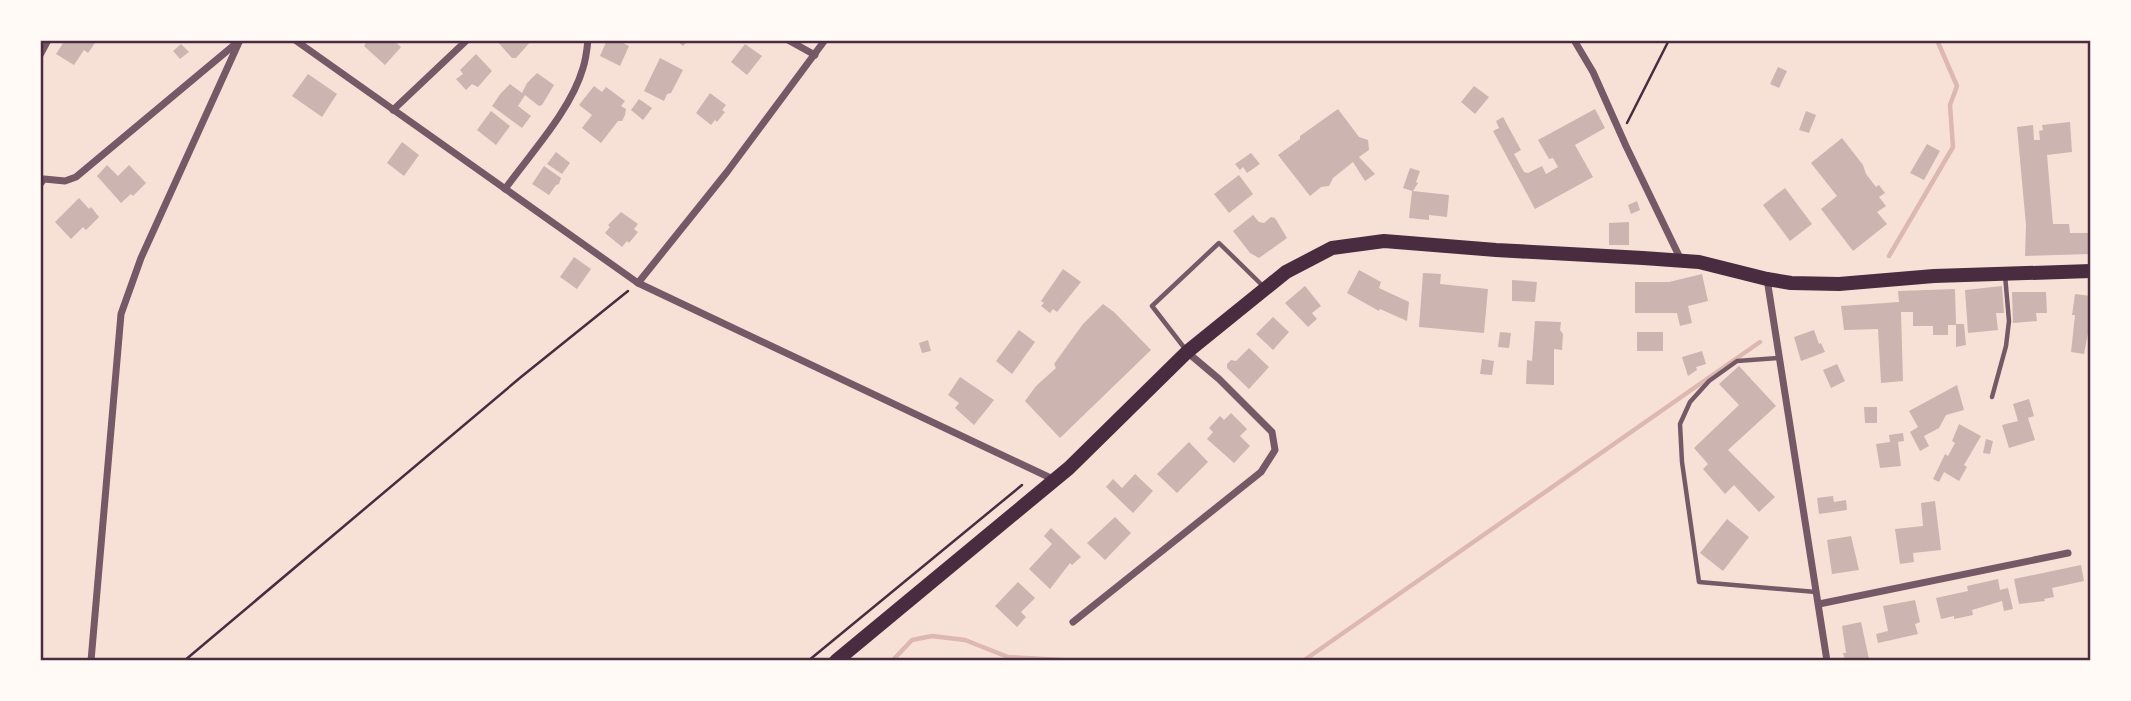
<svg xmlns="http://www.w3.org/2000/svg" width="2131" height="701" viewBox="0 0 2131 701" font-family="'Varela Round',sans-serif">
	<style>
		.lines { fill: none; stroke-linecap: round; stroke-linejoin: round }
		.stream { stroke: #dcb8b0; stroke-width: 4.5 }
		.building { fill: #ccb4b1 }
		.path { stroke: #4a2c40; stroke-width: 2.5 }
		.service { stroke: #755966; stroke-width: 4.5 }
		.minor { stroke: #755966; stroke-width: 7 }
		.secondary { stroke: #4a2c40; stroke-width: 14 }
		.neatline { fill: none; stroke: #4a2c40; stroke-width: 2.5 }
	</style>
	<rect width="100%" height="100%" fill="#f7e1d7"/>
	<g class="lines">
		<g class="stream">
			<path d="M1889 256 1953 147 1950 105 1957 86 1937 40"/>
			<path d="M892 661 912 640 932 636 965 640 1008 657 1080 661"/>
			<path d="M1303 661 1760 342"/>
		</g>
	</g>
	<g class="building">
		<path d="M65 40H97L88 53 84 50 74 65 56 54Z"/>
		<path d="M368 40H393L401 47 385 65 364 46Z"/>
		<path d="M496 40H532L516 58H512Z"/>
		<path d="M607 40H617L629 46 620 66 600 56Z"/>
		<path d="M676 40H688L683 46Z"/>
		<path d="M181 44 189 52 180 59 173 51Z"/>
		<path d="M745 44 762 56 747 75 731 62Z"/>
		<path d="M476 54 492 71 478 87 472 84 466 90 456 79 463 74 460 70Z"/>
		<path d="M660 58 683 70 671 93 667 94 664 101 644 91Z"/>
		<path d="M1778 67 1787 71 1779 88 1770 84Z"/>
		<path d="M537 73 554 85 542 105 539 106 525 95 518 106 531 116 522 128 492 106 501 93 510 84 522 93 527 83Z"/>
		<path d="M308 74 337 94 322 117 292 96Z"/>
		<path d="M594 86 602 92 606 87 625 101 621 106 626 109 625 115 622 121H618L601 143 582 128 592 115 579 105Z"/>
		<path d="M1474 86 1489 97 1475 114 1461 102Z"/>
		<path d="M710 93 726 105 722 110 725 112 717 122 715 120 711 125 696 113Z"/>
		<path d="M639 99 652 108 643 120 631 110Z"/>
		<path d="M1338 109 1359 137 1368 140 1369 150 1359 157 1375 174 1365 181 1353 162 1333 178 1329 186 1321 187 1310 196 1278 155 1300 139V136Z"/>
		<path d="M1595 109 1605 128 1575 145 1593 177 1535 209 1493 131 1499 128 1496 121 1503 117 1521 150 1514 154 1524 172 1528 173 1542 166 1546 174 1558 167 1553 158 1549 159 1538 140Z"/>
		<path d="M491 111 510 126 496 145 477 130Z"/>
		<path d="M1806 111 1816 115 1809 133 1799 130Z"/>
		<path d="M2070 122 2072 152 2047 155 2053 224H2069L2070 233H2091V254L2025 256 2026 225 2017 127 2033 125 2034 140H2040L2039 131 2043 130 2042 125Z"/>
		<path d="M1842 138 1863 165 1866 174 1876 187 1879 185 1885 193 1879 197 1886 206 1877 212 1887 224 1853 251 1821 209 1837 196 1811 163Z"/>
		<path d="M402 142 419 155 404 176 387 163Z"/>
		<path d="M1927 144 1940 151 1924 180 1910 173Z"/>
		<path d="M556 152 570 163 562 174 547 164Z"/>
		<path d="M1251 153 1260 164 1247 173 1243 167 1240 170 1235 164Z"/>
		<path d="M107 165 118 176 129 165 146 183 133 196 131 194 121 203 97 176Z"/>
		<path d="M544 166 561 178 559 184 556 185 549 195 532 184Z"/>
		<path d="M1410 168 1420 171 1416 182 1418 183 1413 191 1449 195 1447 217 1429 215V220L1409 218 1412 191 1403 188Z"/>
		<path d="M1239 175 1253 194 1229 213 1214 194Z"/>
		<path d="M1785 188 1812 224 1790 241 1763 205Z"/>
		<path d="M79 198 89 209 91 207 99 217 86 230 83 227 71 239 55 222Z"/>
		<path d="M1637 201 1640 210 1631 214 1628 205Z"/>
		<path d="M621 212 638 224 634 229 638 232 629 243 627 241 622 247 605 233 610 227 608 225Z"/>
		<path d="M1253 215 1259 222 1264 223 1271 217 1275 218 1287 238 1259 258 1250 253 1233 231Z"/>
		<path d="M1629 222V245H1609V223Z"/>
		<path d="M574 257 591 269 577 289 560 277Z"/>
		<path d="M1063 269 1081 282 1057 312 1053 309 1050 313 1041 306 1044 303 1041 301Z"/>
		<path d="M1359 270 1381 282 1379 288 1409 302 1407 321 1380 309 1379 311 1347 293Z"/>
		<path d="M1423 273 1441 274 1440 284 1488 289 1484 333 1419 327Z"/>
		<path d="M1702 274 1708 301 1688 306 1692 323 1680 326 1677 313H1635V282H1669Z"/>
		<path d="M1512 280 1537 282 1535 302 1512 301Z"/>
		<path d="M1305 286 1321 306 1312 313 1317 319 1308 327 1285 303Z"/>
		<path d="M2002 286 2004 313H1996L1998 330 1968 333 1965 290Z"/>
		<path d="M1955 289 1956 324H1964L1966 345 1956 347V325H1948V335H1933V326H1913V312H1901L1903 381 1881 383 1878 329 1844 330 1841 306 1899 302 1898 291Z"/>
		<path d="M2012 292H2046L2047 313H2036L2037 321 2013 323Z"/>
		<path d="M2075 294 2091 296V318L2084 354 2071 352 2075 315H2072Z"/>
		<path d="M1103 304 1114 312 1151 350 1060 438 1025 401 1036 386 1056 368 1054 364 1083 324Z"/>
		<path d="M1273 317 1289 332 1273 350 1256 334Z"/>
		<path d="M1535 321 1561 322 1560 330 1563 334 1562 350 1554 349V385L1526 384 1527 360 1532 361Z"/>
		<path d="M1019 330 1035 342 1012 374 996 361Z"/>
		<path d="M1814 330 1819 344 1821 343 1825 352 1801 361 1794 337Z"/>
		<path d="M1500 332 1511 333 1509 348 1498 347Z"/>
		<rect x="1637" y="332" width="26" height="19"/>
		<path d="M928 340 931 351 922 353 919 343Z"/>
		<path d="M1249 348 1269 367 1249 389 1227 368V364L1231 360 1236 361Z"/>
		<path d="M1702 351 1706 364 1696 367 1697 370 1688 376 1682 357Z"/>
		<path d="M1482 359 1494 361 1492 375 1480 374Z"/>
		<path d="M1837 364 1845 381 1831 388 1823 370Z"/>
		<path d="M1739 366 1776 406 1728 450 1775 497 1759 512 1734 485 1725 494 1703 469 1708 464 1694 448 1739 405 1719 384Z"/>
		<path d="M960 377 994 400 974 425 955 408 959 403 948 395Z"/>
		<path d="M1957 385 1964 410 1946 415 1939 428 1924 436 1929 446 1920 451 1910 432 1918 427 1909 411Z"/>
		<path d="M2029 399 2034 416 2028 418 2035 440 2009 448 2002 425 2018 421 2013 404Z"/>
		<path d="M1864 407H1877V423H1865Z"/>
		<path d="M1231 413 1247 429 1240 436 1250 446 1234 463 1207 439 1213 432 1209 428 1220 416 1224 420Z"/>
		<path d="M1959 424 1981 436 1964 465 1967 467 1959 481 1944 472 1939 482 1933 479 1945 454 1948 456 1955 443 1952 441Z"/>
		<path d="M1903 433 1904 441 1898 442 1901 466 1880 468 1876 444 1890 442 1889 435Z"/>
		<path d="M1986 439 1993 441 1990 454 1983 453Z"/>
		<path d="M1189 442 1208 462 1177 493 1157 474Z"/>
		<path d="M1135 474 1153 491 1133 513 1106 487 1113 479 1122 488Z"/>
		<path d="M1833 496 1834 502 1846 500 1847 510 1819 514 1817 498Z"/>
		<path d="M1935 501 1941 550 1913 553 1914 562 1900 564 1895 529 1923 526 1921 503Z"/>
		<path d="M1115 517 1131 533 1105 560 1087 543Z"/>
		<path d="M1727 519 1749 537 1723 571 1700 553Z"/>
		<path d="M1051 528 1081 557 1072 565 1070 563 1050 589 1029 569 1052 544 1044 536Z"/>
		<path d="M1851 536 1859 570 1832 574 1827 540Z"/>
		<path d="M2081 565 2084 581 2052 588 2054 597 2044 599 2045 601 2019 604 2014 579Z"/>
		<path d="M1998 579 2000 590 2008 588 2013 609 2004 611 2002 601 1972 610 1973 615 1954 619V616L1941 619 1936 598 1968 591 1967 586Z"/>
		<path d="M1018 582 1035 598 1021 612 1026 617 1017 627 995 606Z"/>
		<path d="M1915 600 1920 622 1915 624 1918 634 1878 643 1876 634 1888 631 1883 606Z"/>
		<path d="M1861 622 1869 659 1845 661 1843 653H1846L1842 626Z"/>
	</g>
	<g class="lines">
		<g class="path">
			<path d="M1627 123 1669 40"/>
			<path d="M184 661 521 377 628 291"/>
			<path d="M808 661 1022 485"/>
		</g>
		<g class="service">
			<path d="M1186 350 1152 306 1219 243 1265 288"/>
			<path d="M1778 358 1737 361 1709 381 1690 402 1680 424 1682 462 1699 582 1816 592"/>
			<path d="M1992 397 2006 346 2009 321 2005 275"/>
		</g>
		<g class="minor">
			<path d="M295 40 638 283 1055 480"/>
			<path d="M788 40 815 55"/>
			<path d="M1574 40 1593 72 1626 146 1681 260"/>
			<path d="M40 55 48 40"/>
			<path d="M393 110 467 40"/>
			<path d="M40 184 44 179 65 181 76 177 239 41"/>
			<path d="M505 189C531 153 571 110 583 68 586 59 587 49 588 40"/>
			<path d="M1767 279 1827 661"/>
			<path d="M638 283 727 172 825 40"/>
			<path d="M1819 604 2068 553"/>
			<path d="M1073 622 1261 472 1275 450 1272 432 1219 379 1187 352"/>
			<path d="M91 661 121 314 141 258 240 40"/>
		</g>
		<path class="secondary" d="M836 661 1069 468 1187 352 1286 272 1332 248 1384 241 1496 250 1643 258 1699 262 1767 279 1791 283 1839 284 1934 276 2091 271"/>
	</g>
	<rect width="2131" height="701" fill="none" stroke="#fffaf5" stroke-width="84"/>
	<rect x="42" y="42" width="2047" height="617" class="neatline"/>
</svg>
